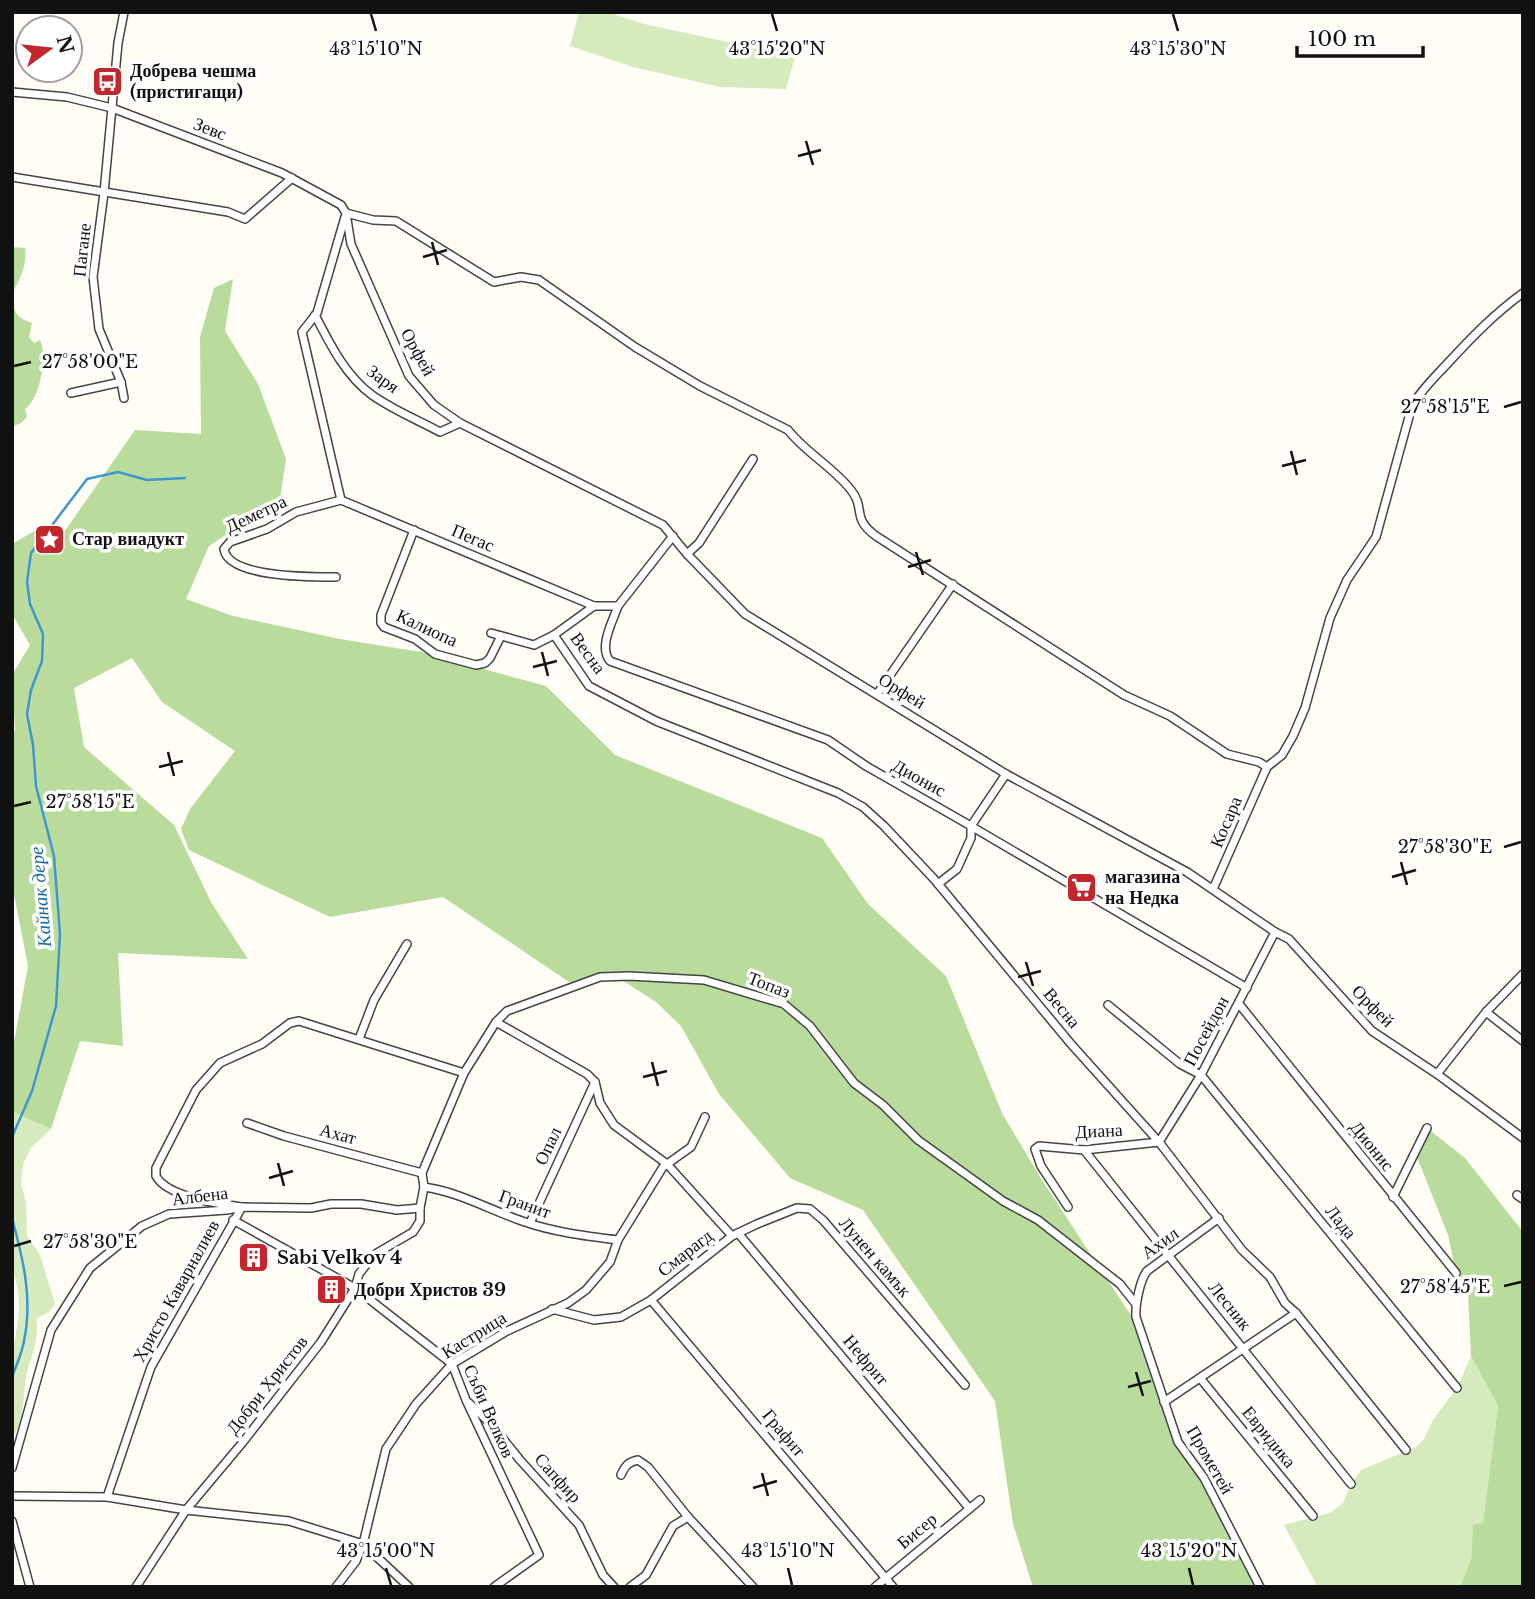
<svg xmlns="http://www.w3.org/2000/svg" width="1535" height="1599" viewBox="0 0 1535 1599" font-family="'Libre Baskerville',serif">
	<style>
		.green { fill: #d5ebbd }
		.forest { fill: #b9dc9c }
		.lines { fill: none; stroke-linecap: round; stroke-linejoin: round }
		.stream { stroke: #3f96cf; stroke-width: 2.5 }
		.street-casing { stroke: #444; stroke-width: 10 }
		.street { stroke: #fff; stroke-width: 7 }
		.ticks { fill: none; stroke: #111; stroke-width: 2.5 }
		.labels { text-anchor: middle; stroke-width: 7; stroke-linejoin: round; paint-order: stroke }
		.poi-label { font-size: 18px; font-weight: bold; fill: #111; stroke: #fff; text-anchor: start }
		.street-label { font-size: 18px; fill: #111; stroke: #fff }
		.water-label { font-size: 19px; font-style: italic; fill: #1768a6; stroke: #fff }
		.ticks-label { font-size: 18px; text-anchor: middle; fill: #111; stroke: #fff; stroke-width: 7; stroke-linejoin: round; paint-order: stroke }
	</style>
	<rect width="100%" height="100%" fill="#fffdf5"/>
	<g class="green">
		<path d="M579 12H607L644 24 742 45 798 46 786 89 720 87 633 67 570 46Z"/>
		<path d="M13 1112 51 1129 31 1148 23 1164 21 1184 26 1202 27 1236 40 1255 55 1304 49 1312 36 1319C40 1339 31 1355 27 1373 22 1394 26 1420 12 1437 12 1412 10 1386 12 1361 15 1330 26 1301 12 1271Z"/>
		<path d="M1471 1356 1498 1406 1483 1523 1473 1526 1471 1559 1460 1587H1318L1284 1525 1330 1513 1343 1503 1351 1484 1361 1470 1416 1447 1424 1439 1433 1420 1457 1388Z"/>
	</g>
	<g class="forest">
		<path d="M12 247 25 248C27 265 21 278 12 293Z"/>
		<path d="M233 279 225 331 258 384 286 459 280 499 209 546 186 599 233 616 340 639 421 652 546 686 615 755 822 838 868 904 946 976 1002 1113 1040 1177 1143 1334 1178 1442 1204 1478 1259 1587H1033L1013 1524 995 1401 863 1210 790 1178 719 1094 681 1026 656 1002 617 977 587 983 569 982 443 897 330 917 189 850 181 829 190 809 235 751 162 702 132 658 74 688 84 747 174 825 211 902 248 959 118 953 123 1046 80 1041 51 1129 13 1112 12 1053 28 966 12 884V734L15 730 12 675 30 645 12 614V544L36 530 60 538 135 430 201 434 200 337 214 288Z"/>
		<path d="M12 297C14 313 17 318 32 323L29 337 34 343 40 340C48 355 40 400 25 409L27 417 21 423 12 427Z"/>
		<path d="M1427 1128 1465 1158 1523 1232V1587H1460L1471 1559 1473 1525 1483 1523 1498 1406 1471 1356 1468 1293 1456 1273 1448 1235 1415 1152Z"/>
	</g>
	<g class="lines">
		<g class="stream">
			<path d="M12 1137 32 1091 56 1006 60 934 54 856 36 786 33 745 27 714 31 690 42 661 43 634 30 604 27 582 31 553 87 479 118 472 147 480 185 478"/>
			<path d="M12 1218C23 1259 33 1298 24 1341 22 1353 16 1366 12 1377"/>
		</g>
		<defs>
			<g id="street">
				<path d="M12 92 67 97 112 108 282 173 341 205 346 213"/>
				<path d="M12 177 228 212 245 219 292 178"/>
				<path d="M346 213 351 244 409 376 434 405 460 423 663 525 687 554 745 614 1006 774 1187 872 1275 932 1289 939 1372 1031 1437 1074 1523 1138"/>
				<path d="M346 213 373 220 396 221 494 282 521 277 539 280 635 347 700 386 788 430C806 453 833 467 851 490 866 509 851 518 876 536L1124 695 1170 716 1227 754 1259 762 1267 767"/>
				<path d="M315 315C330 344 345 375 372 395 393 410 418 420 440 432L460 423"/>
				<path d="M121 382 124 398"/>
				<path d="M71 393 121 382 99 329 93 277 104 193 118 43 124 12"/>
				<path d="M341 500 302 332 317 313 345 217"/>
				<path d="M341 500 594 606"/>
				<path d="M414 530 381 615V623L384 627 415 639 435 654 476 665 485 663 490 658 501 636"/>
				<path d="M687 554 699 543 753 459"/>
				<path d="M336 577C314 577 228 578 224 549L230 542 267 529 296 512 341 500"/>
				<path d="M618 606C613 621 598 647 610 661L828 740 866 766 964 822 1247 988"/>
				<path d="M491 633 534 645 554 635 594 606H618L673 536"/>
				<path d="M554 635 589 686 656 721 838 793 863 807 884 826 934 879 1071 1044 1159 1142 1242 1250 1270 1277 1285 1303 1296 1313 1406 1450"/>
				<path d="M877 694 953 584"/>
				<path d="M938 884 957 869 971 838V826L1006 774"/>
				<path d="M1213 889 1267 767 1282 755 1293 736 1305 708 1330 618 1347 580 1376 537 1412 406C1421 390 1434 378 1447 364 1471 338 1494 314 1523 293"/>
				<path d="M1239 1004 1456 1273"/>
				<path d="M1108 1005 1180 1064 1201 1075 1457 1388"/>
				<path d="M1486 1012 1523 1041"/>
				<path d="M496 1022 587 1074 595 1082 600 1103 614 1125 667 1164 732 1236"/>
				<path d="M359 1039 374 1000 407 944"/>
				<path d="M1437 1074 1486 1012 1523 974"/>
				<path d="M247 1123 284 1136 422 1173"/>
				<path d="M1084 1150 1351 1484"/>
				<path d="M424 1187C459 1192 488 1209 522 1221 553 1232 585 1236 618 1240"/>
				<path d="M1517 1195 1523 1199"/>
				<path d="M1393 1197 1427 1128"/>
				<path d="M1068 1207 1041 1166 1035 1149 1039 1146 1084 1150 1159 1142 1201 1075 1275 932"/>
				<path d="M1219 1218 1147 1271C1140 1280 1135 1305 1136 1317L1178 1442 1204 1478 1260 1587"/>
				<path d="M233 1220 355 1288 452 1364 466 1400 539 1555 494 1587"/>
				<path d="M530 1223 595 1082"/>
				<path d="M738 1233 969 1508"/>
				<path d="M651 1300 893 1587"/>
				<path d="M552 1309 594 1320 621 1317 651 1300 732 1236 757 1224 797 1208 810 1209 823 1220 965 1385"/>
				<path d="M1200 1378 1313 1516"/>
				<path d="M1164 1402 1296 1313"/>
				<path d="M469 1403 491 1424 520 1460 579 1525 603 1575 614 1587"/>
				<path d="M12 1468 51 1330 90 1268 142 1226 169 1214 227 1210 242 1207 311 1208 331 1204H361L397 1210 420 1208"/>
				<path d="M621 1475C625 1466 628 1462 638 1460L648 1467 688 1517 753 1587"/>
				<path d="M12 1496 107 1497 186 1510 289 1521 363 1544 409 1587"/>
				<path d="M107 1497 151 1367 242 1207C220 1204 167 1197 156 1176V1168L196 1090 220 1063 262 1044 290 1023 299 1021 464 1073"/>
				<path d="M12 1521 30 1587"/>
				<path d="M136 1587 186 1510 243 1442 321 1342 355 1288 359 1274 369 1261 377 1253 413 1232 420 1221V1208L424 1187 422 1173 464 1073 496 1022 507 1011 600 977 629 976 704 980 784 1004 810 1026 854 1083 883 1105 918 1140 1003 1201 1038 1220 1120 1284 1135 1303"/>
				<path d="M336 1587 356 1561 363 1544 386 1449 416 1404 452 1364 507 1331 568 1303 586 1290 610 1262 618 1240 663 1167 691 1147 705 1117"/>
				<path d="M630 1587 646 1575 673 1526 688 1517"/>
				<path d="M875 1587 980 1500"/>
			</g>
		</defs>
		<use href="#street" class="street-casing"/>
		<use href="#street" class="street"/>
	</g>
	<path class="ticks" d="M371 14 376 31M772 14 777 31M1173 14 1178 31M806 141 813 165M798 156 821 150M432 242 438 265M423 257 447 250M14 366 31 362M1504 407 1521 402M1291 451 1297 475M1282 466 1306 460M916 552 923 575M908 567 931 560M542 652 548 676M533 667 557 661M168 752 174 776M159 767 183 761M14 806 31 802M1504 847 1521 842M1401 862 1407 885M1392 877 1416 870M1026 962 1033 986M1018 977 1041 971M652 1062 658 1086M643 1077 667 1071M278 1163 284 1186M269 1178 293 1171M14 1246 31 1241M1504 1286 1521 1282M1136 1372 1143 1396M1128 1387 1151 1381M762 1473 768 1496M753 1488 777 1481M386 1568 391 1585M788 1568 792 1585M1189 1568 1193 1585"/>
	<defs>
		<symbol id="bus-square" viewBox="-11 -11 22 22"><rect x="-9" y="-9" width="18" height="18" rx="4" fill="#c4262e" stroke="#fff"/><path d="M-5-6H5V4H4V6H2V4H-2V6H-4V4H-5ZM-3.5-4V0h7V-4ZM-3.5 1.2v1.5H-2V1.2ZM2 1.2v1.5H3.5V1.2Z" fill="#fff"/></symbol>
		<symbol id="sight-square" viewBox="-11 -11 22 22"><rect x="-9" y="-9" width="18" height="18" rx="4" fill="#c4262e" stroke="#fff"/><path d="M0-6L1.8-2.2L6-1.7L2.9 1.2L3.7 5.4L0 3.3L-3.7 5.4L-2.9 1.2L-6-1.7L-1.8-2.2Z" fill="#fff"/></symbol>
		<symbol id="supermarket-square" viewBox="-11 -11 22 22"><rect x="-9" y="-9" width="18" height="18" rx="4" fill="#c4262e" stroke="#fff"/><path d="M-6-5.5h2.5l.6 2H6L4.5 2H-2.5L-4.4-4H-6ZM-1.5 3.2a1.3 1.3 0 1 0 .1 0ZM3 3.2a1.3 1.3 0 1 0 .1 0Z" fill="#fff"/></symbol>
		<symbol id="building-square" viewBox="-11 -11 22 22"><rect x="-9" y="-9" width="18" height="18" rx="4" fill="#c4262e" stroke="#fff"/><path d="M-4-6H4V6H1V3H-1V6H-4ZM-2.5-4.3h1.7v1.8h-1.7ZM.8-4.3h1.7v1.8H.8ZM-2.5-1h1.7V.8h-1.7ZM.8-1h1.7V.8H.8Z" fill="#fff"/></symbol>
	</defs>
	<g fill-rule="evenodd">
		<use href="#bus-square" x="90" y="64" width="35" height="35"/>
		<use href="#sight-square" x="32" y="522" width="35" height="35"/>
		<use href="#supermarket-square" x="1064" y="870" width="35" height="35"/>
		<use href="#building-square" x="236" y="1240" width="35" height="35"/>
		<use href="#building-square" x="314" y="1272" width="35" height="35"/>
	</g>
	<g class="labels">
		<g class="poi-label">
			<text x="130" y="77">Добрева чешма<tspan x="130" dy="21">(пристигащи)</tspan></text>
			<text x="72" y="545">Стар виадукт</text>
			<text x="1105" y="883">магазина<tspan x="1105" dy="21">на Недка</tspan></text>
			<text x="277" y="1264">Sabi Velkov 4</text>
			<text x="354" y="1296">Добри Христов 39</text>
		</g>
		<g class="street-label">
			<text transform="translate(210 129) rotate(21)" y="6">Зевс</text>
			<text transform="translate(82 250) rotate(-84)" y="6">Пагане</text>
			<text transform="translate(418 352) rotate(61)" y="6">Орфей</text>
			<text transform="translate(383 379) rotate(36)" y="6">Заря</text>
			<text transform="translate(256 514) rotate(-25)" y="6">Деметра</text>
			<text transform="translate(473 538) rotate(23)" y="6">Пегас</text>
			<text transform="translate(427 628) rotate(25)" y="6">Калиопа</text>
			<text transform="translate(588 653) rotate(54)" y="6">Весна</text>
			<text transform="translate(902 691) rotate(32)" y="6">Орфей</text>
			<text transform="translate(919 778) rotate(29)" y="6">Дионис</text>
			<text transform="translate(1226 822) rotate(-67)" y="6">Косара</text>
			<text transform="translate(769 985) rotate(21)" y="6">Топаз</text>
			<text transform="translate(1373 1006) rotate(45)" y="6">Орфей</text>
			<text transform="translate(1062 1008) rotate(50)" y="6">Весна</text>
			<text transform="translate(1206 1031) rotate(-62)" y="6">Посейдон</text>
			<text transform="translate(1099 1131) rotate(-3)" y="6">Диана</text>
			<text transform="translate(338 1134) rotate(15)" y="6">Ахат</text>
			<text transform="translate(548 1146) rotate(-65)" y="6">Опал</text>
			<text transform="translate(1372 1146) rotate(51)" y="6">Дионис</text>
			<text transform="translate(200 1196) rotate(-7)" y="6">Албена</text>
			<text transform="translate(525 1204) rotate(20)" y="6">Гранит</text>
			<text transform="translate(1341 1222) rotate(51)" y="6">Лада</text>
			<text transform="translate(1160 1243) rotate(-36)" y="6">Ахил</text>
			<text transform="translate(685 1253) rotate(-38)" y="6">Смарагд</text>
			<text transform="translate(875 1257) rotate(49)" y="6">Лунен камък</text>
			<text transform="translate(176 1291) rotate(-61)" y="6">Христо Каварналиев</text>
			<text transform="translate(1230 1306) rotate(51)" y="6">Лесник</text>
			<text transform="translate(474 1335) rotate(-32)" y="6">Кастрица</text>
			<text transform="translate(866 1360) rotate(50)" y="6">Нефрит</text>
			<text transform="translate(267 1385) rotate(-52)" y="6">Добри Христов</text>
			<text transform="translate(489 1411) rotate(66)" y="6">Съби Велков</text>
			<text transform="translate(784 1433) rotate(50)" y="6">Графит</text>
			<text transform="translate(1269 1437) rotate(51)" y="6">Евридика</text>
			<text transform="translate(1210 1460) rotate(60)" y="6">Прометей</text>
			<text transform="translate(558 1478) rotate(48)" y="6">Сапфир</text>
			<text transform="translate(917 1531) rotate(-40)" y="6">Бисер</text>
		</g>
		<g class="water-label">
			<text transform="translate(40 897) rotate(-95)" y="7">Кайнак дере</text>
		</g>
	</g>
	<g class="ticks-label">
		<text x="376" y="55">43°15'10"N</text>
		<text x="777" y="55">43°15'20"N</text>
		<text x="1178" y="55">43°15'30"N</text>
		<text x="90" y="368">27°58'00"E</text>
		<text x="1445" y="413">27°58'15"E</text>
		<text x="90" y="808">27°58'15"E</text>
		<text x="1445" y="853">27°58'30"E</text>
		<text x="90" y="1248">27°58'30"E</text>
		<text x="1445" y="1293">27°58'45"E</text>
		<text x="386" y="1557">43°15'00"N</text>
		<text x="788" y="1557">43°15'10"N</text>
		<text x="1189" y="1557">43°15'20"N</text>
	</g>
	<rect width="1535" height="1599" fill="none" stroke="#111111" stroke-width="28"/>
	<g transform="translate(49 49) rotate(75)"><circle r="33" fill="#ffffff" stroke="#a0a0a0" stroke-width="2"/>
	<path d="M0-5L12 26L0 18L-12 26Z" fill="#c4262e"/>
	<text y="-10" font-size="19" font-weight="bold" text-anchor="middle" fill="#111111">N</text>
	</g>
	<path d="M1297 46v10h126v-10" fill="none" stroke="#111111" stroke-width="3.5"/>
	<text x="1308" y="46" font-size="21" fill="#111111" stroke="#ffffff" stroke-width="5" paint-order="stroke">100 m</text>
</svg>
